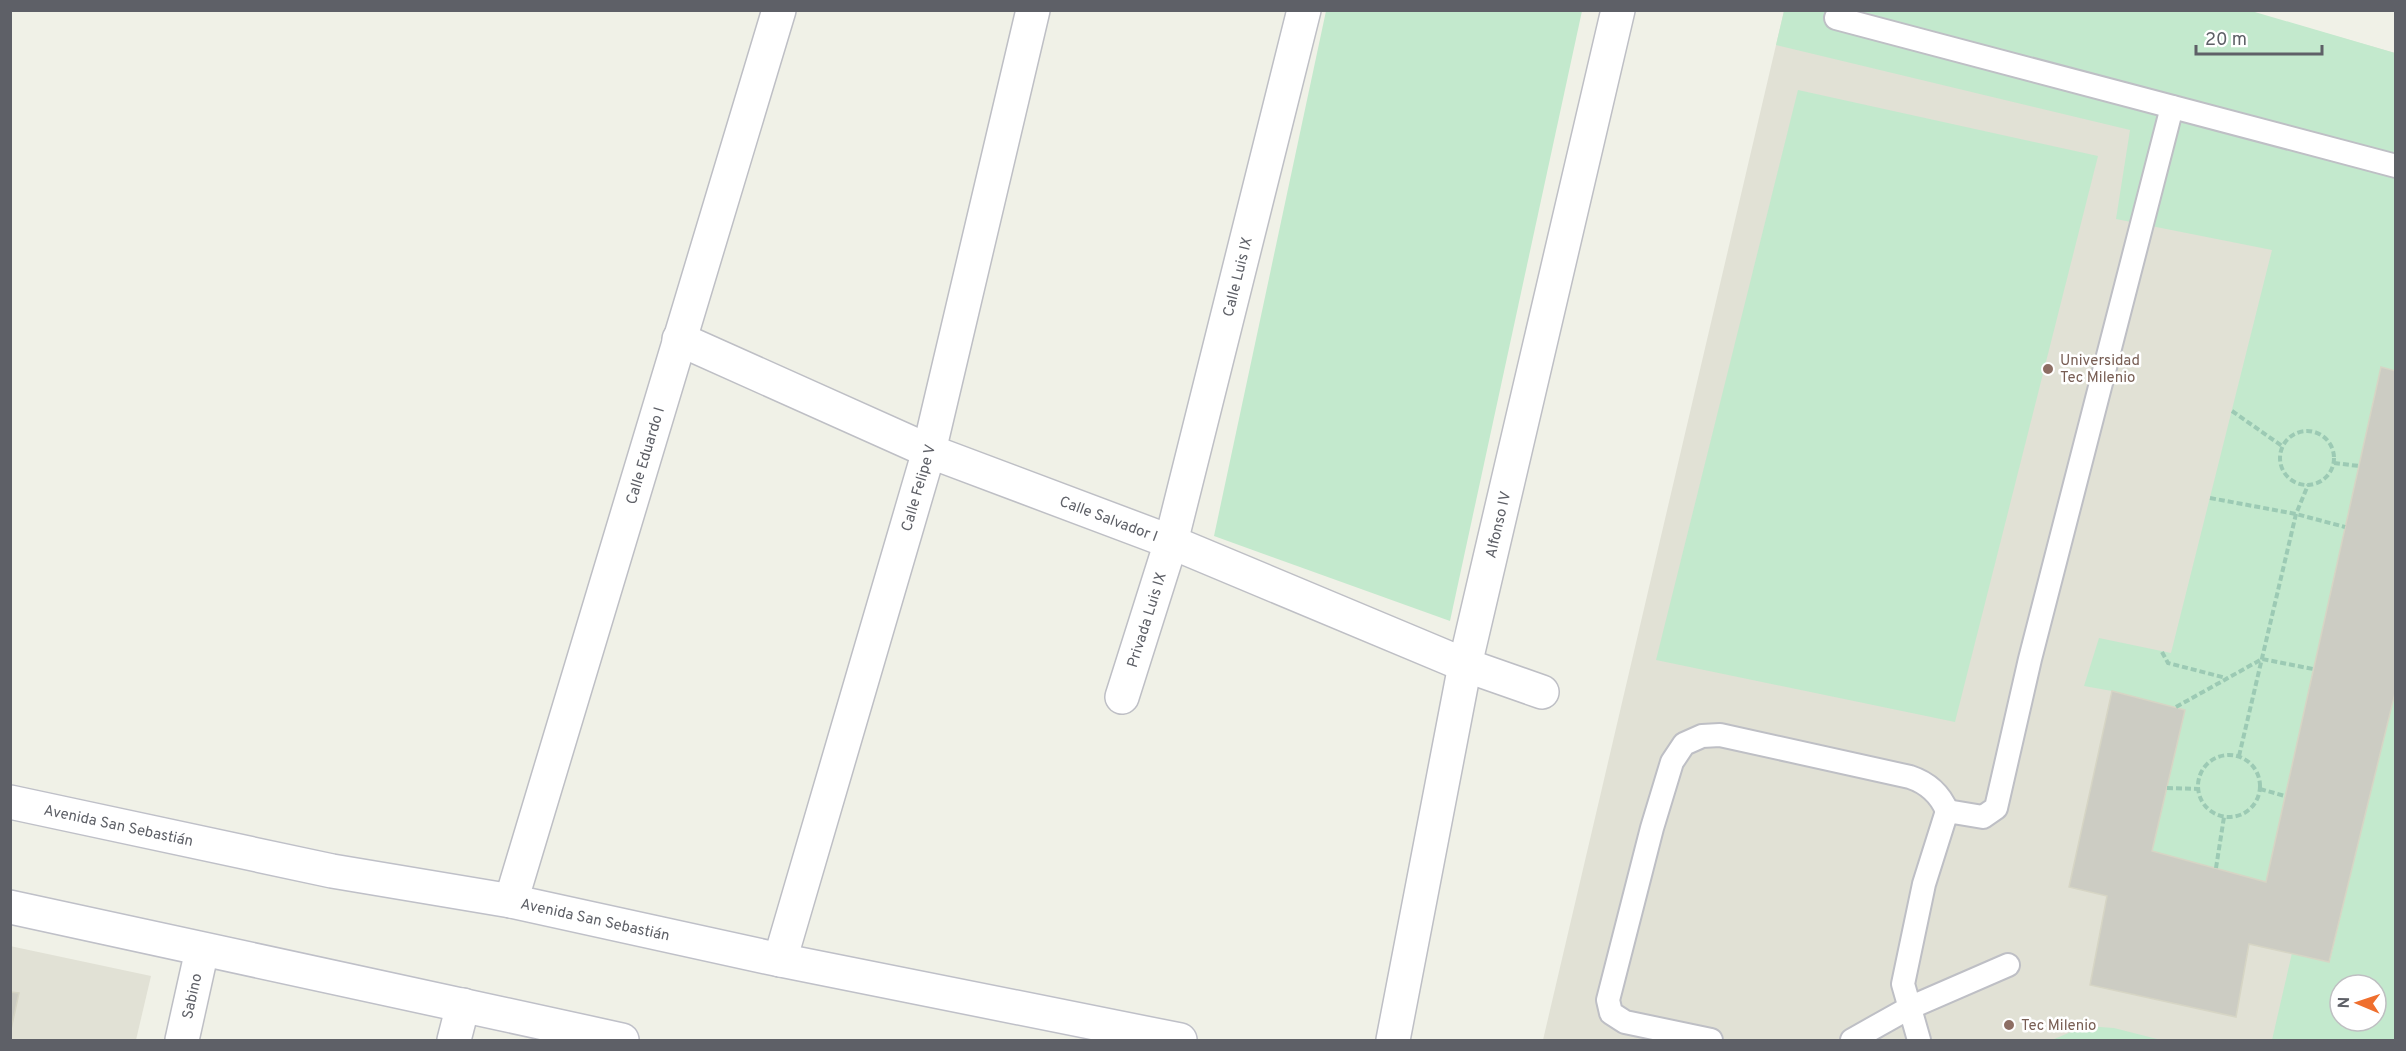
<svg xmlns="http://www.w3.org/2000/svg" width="2406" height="1051" viewBox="0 0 2406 1051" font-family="Overpass,sans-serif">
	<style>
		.education { fill: #e1e1d5; fill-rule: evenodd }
		.green { fill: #c3e9cd; fill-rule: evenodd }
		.building { fill: #ccccc3; stroke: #d6d5c5; stroke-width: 1.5 }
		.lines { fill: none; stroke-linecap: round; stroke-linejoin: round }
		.service-casing { stroke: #bebfc5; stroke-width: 26 }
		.minor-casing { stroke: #bebfc5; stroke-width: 36 }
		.secondary-casing { stroke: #bfc0c8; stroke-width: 36 }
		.path { stroke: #9ccab4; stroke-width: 4; stroke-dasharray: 6 3; stroke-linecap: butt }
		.service { stroke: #fff; stroke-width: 22 }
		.minor { stroke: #fff; stroke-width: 33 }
		.secondary { stroke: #fff; stroke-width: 33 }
		.education-dot { fill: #8d6e63; stroke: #fff; stroke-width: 2 }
		.labels { text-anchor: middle; stroke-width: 5; stroke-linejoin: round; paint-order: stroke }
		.street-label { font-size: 15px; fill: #5e6067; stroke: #fff }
		.education-label { font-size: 15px; fill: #785e54; stroke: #fff; text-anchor: start }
	</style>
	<rect width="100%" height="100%" fill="#f0f1e7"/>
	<g class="education">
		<path d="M1784 11H2248L2395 53V1040H1543ZM2340 985H2376V1021H2340Z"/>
		<path d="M10 946 151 976 136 1040H11Z"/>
	</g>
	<g class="green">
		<path d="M2248 10 2395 53V371L2381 367 2266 882 2152 851 2185 710 2112 691 2084 686 2099 638 2171 653 2272 250 2116 219 2130 130 1776 45 1784 11Z"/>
		<path d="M1326 11H1582L1450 621 1214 536Z"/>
		<path d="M1798 90 2098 156 1955 722 1656 660Z"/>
		<path d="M2395 689V1040H2272L2292 953 2330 961ZM2340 985H2376V1021H2340Z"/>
		<path d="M2085 1026 2114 1028 2161 1040H2052Z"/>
	</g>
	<g class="building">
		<path d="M2381 367 2396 371V689L2329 962 2249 944 2236 1017 2090 985 2107 896 2069 887 2112 691 2185 710 2152 851 2266 882Z"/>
		<path d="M10 992 19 993 10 1034Z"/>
	</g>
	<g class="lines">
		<defs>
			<g id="service">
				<path d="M1836 18 2396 166"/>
				<path d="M1711 1040 1625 1022 1611 1013 1608 1000 1652 828 1672 762 1684 744 1702 736 1720 735 1910 777C1928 783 1940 794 1947 811"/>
				<path d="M1852 1040 1909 1008 2008 965"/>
				<path d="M1919 1040 1903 984 1924 884 1947 811 1983 817 1996 808 2030 659 2172 107"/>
			</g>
			<g id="minor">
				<path id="s1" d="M679 339 929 451 1171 542 1465 665 1542 692"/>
				<path id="s2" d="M1122 697 1171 542 1304 10"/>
				<path id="s3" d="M511 901 779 10"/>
				<path id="s4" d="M780 960 929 451 1033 10"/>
				<path id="s5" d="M182 1040 202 950"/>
				<path d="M454 1040 463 1005"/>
				<path id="s6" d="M1393 1040 1465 665 1618 10"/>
			</g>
			<g id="secondary">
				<path id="s7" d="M10 802 332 871 511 901 780 960 1180 1040"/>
				<path d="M10 907 622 1040"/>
			</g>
		</defs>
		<use href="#service" class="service-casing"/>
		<use href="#minor" class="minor-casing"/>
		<use href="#secondary" class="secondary-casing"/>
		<g class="path">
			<path d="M2232 411 2282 446"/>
			<circle cx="2307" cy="458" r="27"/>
			<path d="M2334 463 2359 466"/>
			<path d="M2210 498 2296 514 2345 527"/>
			<path d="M2162 652 2168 663 2226 678"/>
			<path d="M2176 707 2262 659 2313 669"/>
			<circle cx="2229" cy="786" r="31"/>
			<path d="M2239 756 2296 514 2308 485"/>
			<path d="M2167 788 2198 789"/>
			<path d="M2260 789 2285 796"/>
			<path d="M2216 868 2224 817"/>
		</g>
		<use href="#service" class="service"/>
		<use href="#minor" class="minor"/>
		<use href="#secondary" class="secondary"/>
	</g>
	<g class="education-dot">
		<circle cx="2048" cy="369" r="6"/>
		<circle cx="2009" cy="1025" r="6"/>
	</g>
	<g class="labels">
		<g class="street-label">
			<text dy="5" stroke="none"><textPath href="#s2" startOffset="436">Calle Luis IX</textPath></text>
			<text dy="5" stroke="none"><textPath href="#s3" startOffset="465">Calle Eduardo I</textPath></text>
			<text dy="5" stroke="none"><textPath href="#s4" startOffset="492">Calle Felipe V</textPath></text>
			<text dy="5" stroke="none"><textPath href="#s1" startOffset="466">Calle Salvador I</textPath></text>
			<text dy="5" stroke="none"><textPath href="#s6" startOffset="526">Alfonso IV</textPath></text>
			<text dy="5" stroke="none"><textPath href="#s2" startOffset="81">Privada Luis IX</textPath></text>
			<text dy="5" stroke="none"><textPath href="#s7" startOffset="111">Avenida San Sebastián</textPath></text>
			<text dy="5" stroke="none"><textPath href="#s7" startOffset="597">Avenida San Sebastián</textPath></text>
			<text dy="5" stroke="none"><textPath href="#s5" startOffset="45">Sabino</textPath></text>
		</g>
		<g class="education-label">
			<text x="2060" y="365">Universidad<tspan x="2060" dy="17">Tec Milenio</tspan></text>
			<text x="2021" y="1030">Tec Milenio</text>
		</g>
	</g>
	<rect width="2406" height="1051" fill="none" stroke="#5e6067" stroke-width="24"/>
	<g transform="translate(2358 1003) rotate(272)"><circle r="28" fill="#ffffff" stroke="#bfbfc2" stroke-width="1.5"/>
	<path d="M0-4.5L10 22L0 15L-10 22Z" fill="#ef6f2e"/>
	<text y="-9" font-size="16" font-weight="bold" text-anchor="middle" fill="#5e6067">N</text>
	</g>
	<path d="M2196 45v9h126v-9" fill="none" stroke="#5e6067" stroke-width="3"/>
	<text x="2205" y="45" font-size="18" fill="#5e6067" stroke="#ffffff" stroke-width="4.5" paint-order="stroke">20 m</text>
</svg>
